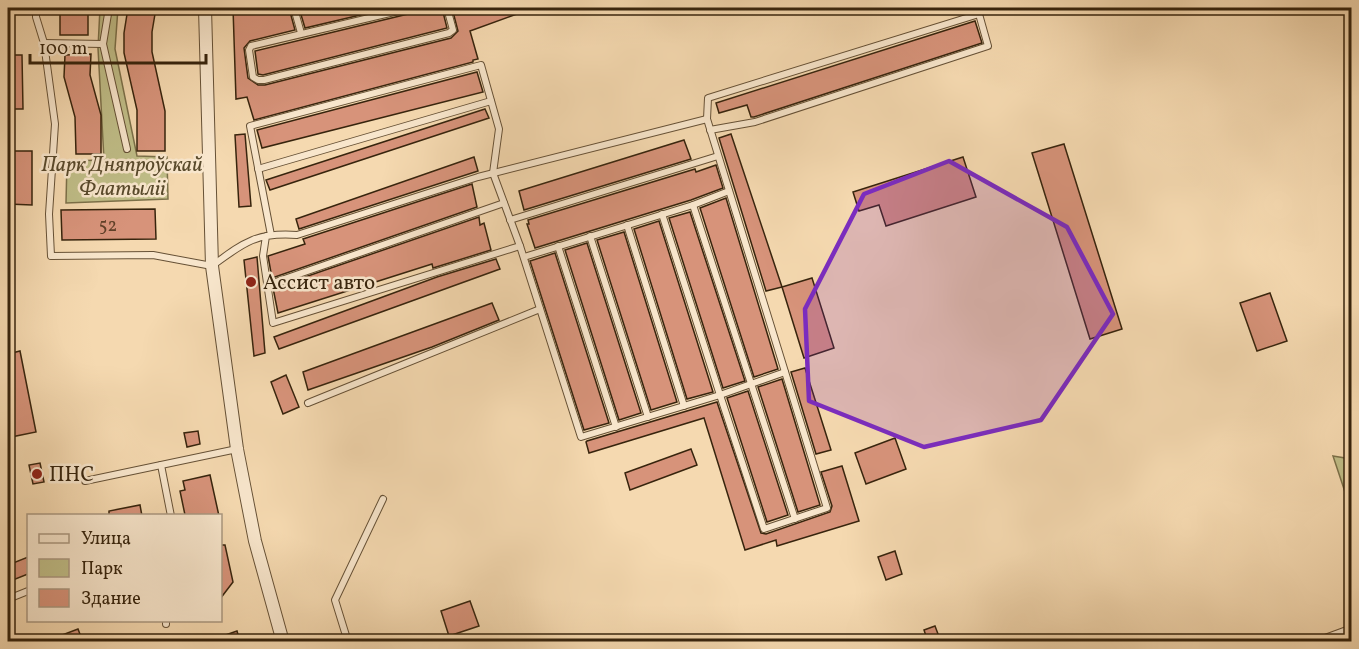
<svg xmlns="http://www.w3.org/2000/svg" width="1359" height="649" viewBox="0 0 1359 649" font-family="Vollkorn,serif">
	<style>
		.green { fill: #c0be88; stroke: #7c714a; stroke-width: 1.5 }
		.building { fill: #d7937a; stroke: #37240d; stroke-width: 1.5 }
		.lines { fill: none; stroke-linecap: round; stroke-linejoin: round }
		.lane-casing { stroke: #665136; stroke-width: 8 }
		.street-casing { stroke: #665136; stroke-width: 14 }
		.lane { stroke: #f8e6cc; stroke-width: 6 }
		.street { stroke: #f8e6cc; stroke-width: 12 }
		.marked { fill: #7b2cbf; fill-opacity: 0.2; stroke: #7b2cbf; stroke-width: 4.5; stroke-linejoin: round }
		.poi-dot { fill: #8f2418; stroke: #f8e6cc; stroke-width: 2 }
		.labels { text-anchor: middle; stroke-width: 5; stroke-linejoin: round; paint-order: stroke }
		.number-label { font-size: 18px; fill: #5f4028 }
		.park-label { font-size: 21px; font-style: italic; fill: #594a2c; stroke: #f8e6cc }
		.poi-label { font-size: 21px; fill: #37240d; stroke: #f8e6cc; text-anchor: start }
	</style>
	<rect width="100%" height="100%" fill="#f5d9b0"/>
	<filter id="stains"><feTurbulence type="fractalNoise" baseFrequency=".00333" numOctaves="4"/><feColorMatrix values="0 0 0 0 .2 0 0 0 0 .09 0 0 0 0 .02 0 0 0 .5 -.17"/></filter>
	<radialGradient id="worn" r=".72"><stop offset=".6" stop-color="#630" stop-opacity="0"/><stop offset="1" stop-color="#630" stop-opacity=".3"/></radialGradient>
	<g class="green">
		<path d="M100 8H118L115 49 137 156 167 157 168 199 66 203 67 161 104 160 98 48Z"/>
		<path d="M1333 456 1351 459V510Z"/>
	</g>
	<g class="building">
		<rect x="60" y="8" width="28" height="27"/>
		<path d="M128 8H156L152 32V52L165 111V151H137V110L124 53V33Z"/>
		<path d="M233 8H274L275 10 289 8 295 30 250 41 244 48 248 78 258 85H265L451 38 458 31 452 8 531 9 470 31 478 59 473 60V62L254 120 247 97 236 99Z"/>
		<path d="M299 8H390L305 28Z"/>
		<path d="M416 8H423V12L442 8 447 28 263 75 258 74 255 51 412 13Z"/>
		<path d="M975 21 982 43 754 117H751L747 105 719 113 716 103Z"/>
		<path d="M91 54 90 75 101 115V154H76L75 117 64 77 65 55Z"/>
		<path d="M8 55H22L23 109H8Z"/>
		<path d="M477 72 483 92 262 148 257 130Z"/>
		<path d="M485 109 489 118 270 190 266 180Z"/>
		<path d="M245 134 251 206 239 207 235 135Z"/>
		<path d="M731 134 782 287 766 291 719 138Z"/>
		<path d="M684 140 691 159 524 210 519 191Z"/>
		<path d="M1064 144 1122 329 1090 339 1032 153Z"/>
		<path d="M8 151H32V205L8 204Z"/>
		<path d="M474 157 478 171 299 229 296 219Z"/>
		<path d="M963 157 976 197 886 226 879 205 859 211 853 192Z"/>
		<path d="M716 165 723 188 691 200 535 248 527 224H529L528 220 695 169 696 172Z"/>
		<path d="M472 184 477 207 272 278 268 256 305 244 303 239Z"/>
		<path d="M726 198 778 369 754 377 700 208Z"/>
		<path d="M155 209 156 239 62 240 61 210Z"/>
		<path d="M690 212 745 381 723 388 669 218Z"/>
		<path d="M479 217 480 225 484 223 491 250 433 268 432 264 278 313 273 288Z"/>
		<path d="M659 221 713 392 687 399 634 229Z"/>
		<path d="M624 232 677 402 651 410 597 240Z"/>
		<path d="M587 243 641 413 619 420 565 250Z"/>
		<path d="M555 253 609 423 584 430 530 261Z"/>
		<path d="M257 257 265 353 254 356 244 260Z"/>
		<path d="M496 259 500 269 279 349 274 337 437 277Z"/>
		<path d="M812 278 834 348 804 358 782 287Z"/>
		<path d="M1270 293 1287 341 1257 351 1240 303Z"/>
		<path d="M492 303 499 320 432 347 308 390 303 372Z"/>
		<path d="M20 351 36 432 11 437 8 421V354Z"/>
		<path d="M805 368 831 450 816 454 791 372Z"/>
		<path d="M286 375 299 407 283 414 271 382Z"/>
		<path d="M782 379 820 505 798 512 758 387Z"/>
		<path d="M748 391 788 515 767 522 727 398Z"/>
		<path d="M717 402 761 533 766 534 830 512 832 506 821 472 842 466 859 521 777 546 776 540 745 550 704 418 589 453 586 442 587 441Z"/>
		<path d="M198 431 200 444 187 447 184 433Z"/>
		<path d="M895 438 906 469 866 484 855 453Z"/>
		<path d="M691 449 697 465 630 490 625 473Z"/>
		<path d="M40 463 44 482 33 484 29 465Z"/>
		<path d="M210 475 219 516 185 515 180 491 185 490 183 481Z"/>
		<path d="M140 505 142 516H109V511Z"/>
		<path d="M220 545H225L233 582 220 599Z"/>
		<path d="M895 551 902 574 886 580 878 557Z"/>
		<path d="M28 557V574L8 582V565Z"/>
		<path d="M470 601 479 626 449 636 441 611Z"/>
		<path d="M935 626 941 642H928L924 630Z"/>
		<path d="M78 629 83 642H49V640Z"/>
		<path d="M237 631 240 642H211V640Z"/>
	</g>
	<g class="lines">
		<defs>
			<g id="lane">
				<path d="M36 8V17L44 43 55 124 49 214 51 256 153 255 212 266C243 243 256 232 297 235L478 177 707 119 827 508 764 529 720 395 581 437 520 246 273 323 263 256 266 236"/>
				<path d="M109 8 103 44 127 149"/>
				<path d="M294 8 301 33"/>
				<path d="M411 8 251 46 249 50 253 77 258 80H264L449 33 453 30 447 8"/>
				<path d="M44 43 103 44"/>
				<path d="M707 119 708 98 979 14 988 46 755 122 710 130"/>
				<path d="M258 169 491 101"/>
				<path d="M729 191 693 205 795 519"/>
				<path d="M662 214 720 395 785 372"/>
				<path d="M510 220 718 156"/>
				<path d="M627 225 684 406"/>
				<path d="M271 235 250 126 481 65 499 129 493 173 520 246"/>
				<path d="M590 236 648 417"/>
				<path d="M558 246 616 427"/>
				<path d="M524 257 693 205"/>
				<path d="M267 285 504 203"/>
				<path d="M308 403 540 309"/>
				<path d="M161 465 171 516"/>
				<path d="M85 481 237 449"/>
				<path d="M8 599 28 591"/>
				<path d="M166 620V624"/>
				<path d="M348 642 335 600 383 499"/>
				<path d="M1314 642 1352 628"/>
			</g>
			<path id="street" d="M205 8 212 266 237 449 255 541 283 642"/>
		</defs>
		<use href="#lane" class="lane-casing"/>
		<use href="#street" class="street-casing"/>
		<use href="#lane" class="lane"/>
		<use href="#street" class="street"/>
	</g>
	<path class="marked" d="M949 161 1067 227 1113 314 1041 420 924 447 809 401 805 309 864 194Z"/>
	<g class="poi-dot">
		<circle cx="251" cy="282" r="6"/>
		<circle cx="37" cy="474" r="6"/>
	</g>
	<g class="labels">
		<g class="number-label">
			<text x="108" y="231">52</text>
		</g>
		<g class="park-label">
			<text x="122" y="171">Парк Дняпроўскай<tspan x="122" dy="24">Флатыліі</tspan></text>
		</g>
		<g class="poi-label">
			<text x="263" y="289">Ассист авто</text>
			<text x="49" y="481">ПНС</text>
		</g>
	</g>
	<rect width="1359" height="649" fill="none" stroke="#f5d9b0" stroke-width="30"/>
	<rect x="9" y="9" width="1341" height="631" fill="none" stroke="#37240d" stroke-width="3"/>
	<rect x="15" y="15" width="1329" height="619" fill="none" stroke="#37240d" stroke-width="1.5"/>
	<rect x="27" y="514" width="195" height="108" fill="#f8e6cc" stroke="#ab9880" stroke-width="1.5"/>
	<rect x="39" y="534" width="30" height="9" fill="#f8e6cc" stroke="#ab9880" stroke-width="1.5"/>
	<text x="81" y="544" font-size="18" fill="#37240d">Улица</text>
	<rect x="39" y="559" width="30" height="18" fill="#c0be88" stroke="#ab9880" stroke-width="1.5"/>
	<text x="81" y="574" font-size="18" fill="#37240d">Парк</text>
	<rect x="39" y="589" width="30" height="18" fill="#d7937a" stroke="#ab9880" stroke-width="1.5"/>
	<text x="81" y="604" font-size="18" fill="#37240d">Здание</text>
	<path d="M30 54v9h176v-9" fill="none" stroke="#37240d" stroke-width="3"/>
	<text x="39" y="54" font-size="18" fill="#37240d" stroke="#f8e6cc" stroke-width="4.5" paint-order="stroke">100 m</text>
	<rect width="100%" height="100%" filter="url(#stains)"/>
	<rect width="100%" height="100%" fill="url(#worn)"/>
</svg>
